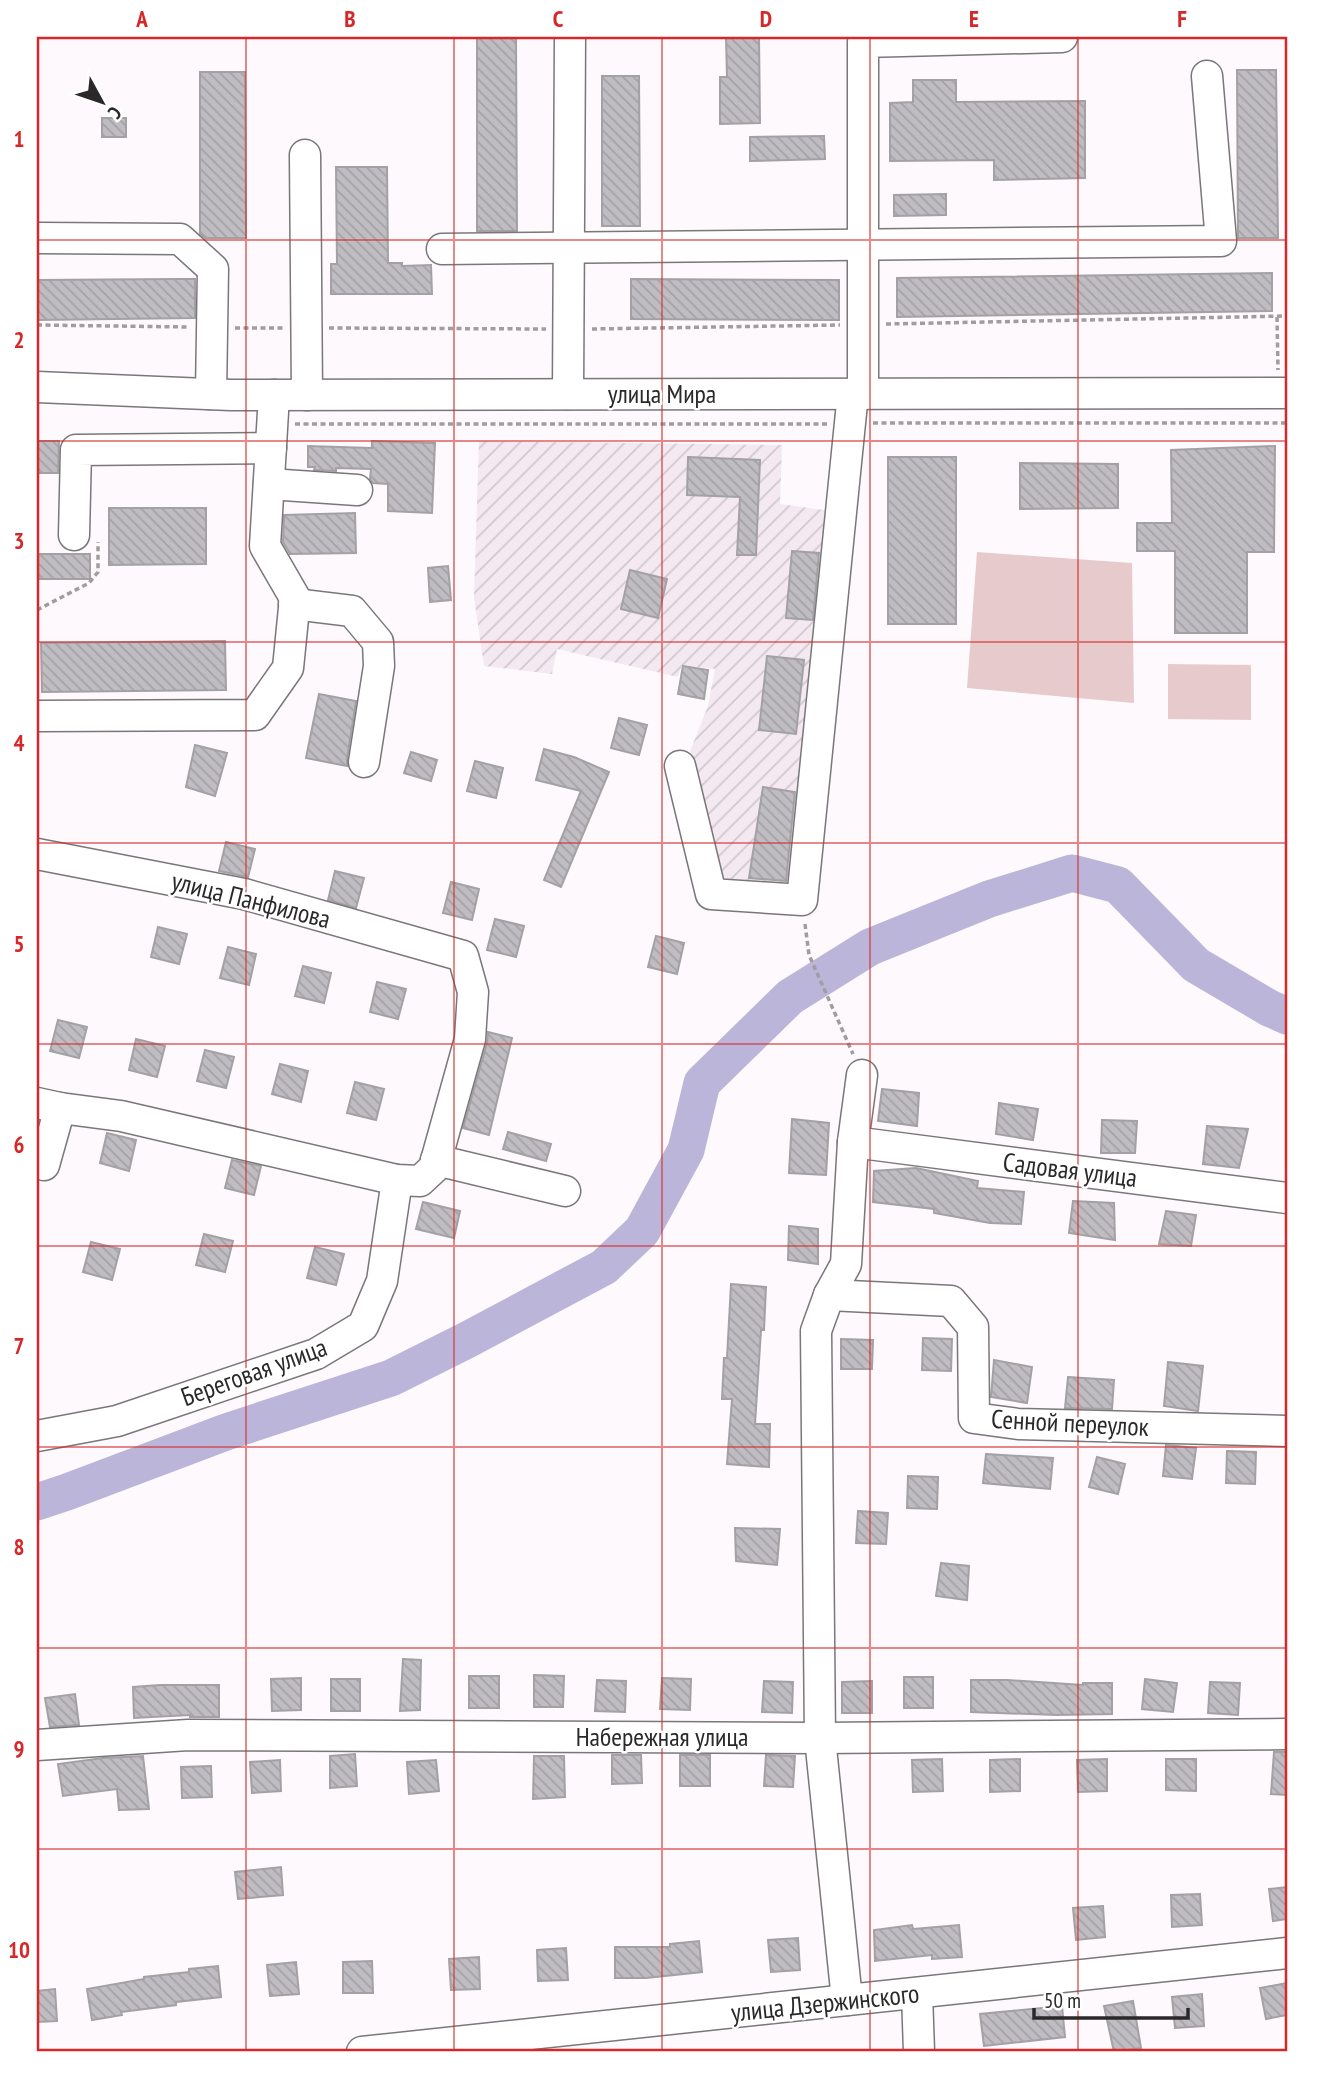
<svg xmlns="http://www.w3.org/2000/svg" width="1324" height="2089" viewBox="0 0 1324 2089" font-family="'PT Sans Narrow',sans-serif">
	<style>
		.industrial { fill: url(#industrial-furrows) }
		.pitch { fill: #e7cbcc }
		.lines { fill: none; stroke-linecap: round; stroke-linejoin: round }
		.river { stroke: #bbb6d9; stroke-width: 37 }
		.building { fill: url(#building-back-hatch); stroke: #a3a1a4; stroke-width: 2 }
		.minor-casing { stroke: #7a777a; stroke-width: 33 }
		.path { stroke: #a09d9f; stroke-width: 3.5; stroke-dasharray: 5 3.5; stroke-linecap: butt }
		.minor { stroke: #fff; stroke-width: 30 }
		.grid { fill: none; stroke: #d62828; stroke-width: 2; stroke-opacity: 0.55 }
		.labels { text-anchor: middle; stroke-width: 5; stroke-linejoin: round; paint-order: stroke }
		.street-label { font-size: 26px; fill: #2a2829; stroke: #fff }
		.neatline { fill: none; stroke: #d62828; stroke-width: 2.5 }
		.grid-label { font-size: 23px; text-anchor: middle; font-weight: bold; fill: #d62828 }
	</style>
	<defs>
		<pattern id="industrial-furrows" width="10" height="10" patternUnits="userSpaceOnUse" patternTransform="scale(1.75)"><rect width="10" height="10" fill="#f4e9f1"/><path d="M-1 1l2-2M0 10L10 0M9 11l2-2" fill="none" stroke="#d1c8cf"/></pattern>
		<pattern id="building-back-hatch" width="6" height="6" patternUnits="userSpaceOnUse" patternTransform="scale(1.75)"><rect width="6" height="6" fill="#bfbdc1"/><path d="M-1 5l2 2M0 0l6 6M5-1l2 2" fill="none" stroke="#a4a2a6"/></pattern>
	</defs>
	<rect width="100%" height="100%" fill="#fdf9fc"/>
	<path class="industrial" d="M479 441 782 445 780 504 838 512 795 896 717 885 687 759 708 706 715 669 682 665 678 677 557 649 552 674 484 666 474 598Z"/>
	<g class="pitch">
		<path d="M977 552 1132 563 1134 703 967 688Z"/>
		<path d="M1168 664 1251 665V720L1168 719Z"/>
	</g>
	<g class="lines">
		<path class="river" d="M37 1502 67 1492 226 1432 391 1378 467 1340 604 1267 642 1231 686 1150 702 1083 790 997 870 947 989 899 1072 873 1118 885 1196 965 1269 1008 1287 1016"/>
	</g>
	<g class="building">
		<path d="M726 37H759L760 123 720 124V77H727Z"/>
		<path d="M477 38H516L517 231H477Z"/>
		<path d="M1237 70H1276L1278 238H1238Z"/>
		<path d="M200 72H245L246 238H205L200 234Z"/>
		<path d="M602 76H639L640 226H602Z"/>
		<path d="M913 80H956V102L1085 101V178L994 180V160L890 161V103L913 102Z"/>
		<rect x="102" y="118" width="24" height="19"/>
		<path d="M824 136 825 159 750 161V137Z"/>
		<path d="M336 167H387L388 263H402V266L431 265 432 294H331V264H337Z"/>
		<path d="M946 194V215L894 216V195Z"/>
		<path d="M1272 273V311L897 317V278Z"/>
		<path d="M176 279H195V318L37 320V280Z"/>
		<path d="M631 279 839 280V320L631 319Z"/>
		<path d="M37 441H59L58 473H37Z"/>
		<path d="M372 441 435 443 432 513 388 511V484L373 483 370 479 371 469 336 468V471L314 470 315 467H308V446L372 448Z"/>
		<path d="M1275 446 1274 552H1247V633H1175V551H1137V523H1172L1171 450Z"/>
		<path d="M688 457 760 460 756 555H737L740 497 687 495Z"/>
		<rect x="888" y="457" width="68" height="167"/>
		<path d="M1020 463 1118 464V508L1020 509Z"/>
		<path d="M109 508H206V564L109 565Z"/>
		<path d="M355 513 356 553 290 554 283 542 284 515Z"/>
		<path d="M792 551 819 553 813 620 786 618Z"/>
		<rect x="37" y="554" width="53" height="25"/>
		<path d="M448 566 451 600 430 602 428 568Z"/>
		<path d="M630 570 667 579 658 618 621 609Z"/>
		<path d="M225 641 226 690 42 692 41 643Z"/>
		<path d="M767 656 804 660 796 734 759 730Z"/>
		<path d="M683 666 708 670 704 699 678 694Z"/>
		<path d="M319 694 356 701 347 759V766L306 758Z"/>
		<path d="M619 718 647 725 639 755 611 748Z"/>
		<path d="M195 745 227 753 215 796 186 787Z"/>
		<path d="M544 749 574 757 609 772 561 887 544 880 581 791 536 780Z"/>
		<path d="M411 752 437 760 431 781 404 773Z"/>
		<path d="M475 761 503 768 496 798 467 791Z"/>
		<path d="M763 787 795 792 786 881 749 878Z"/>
		<path d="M226 842 255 849 248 877 219 871Z"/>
		<path d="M335 871 364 878 356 908 328 900Z"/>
		<path d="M451 882 479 889 472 920 443 913Z"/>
		<path d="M495 919 524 926 516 957 487 950Z"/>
		<path d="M158 927 187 934 179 964 151 957Z"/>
		<path d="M656 936 684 943 677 974 648 967Z"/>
		<path d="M228 947 256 954 249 985 220 978Z"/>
		<path d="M303 966 331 973 324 1003 295 996Z"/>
		<path d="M377 982 406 989 398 1019 370 1012Z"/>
		<path d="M58 1020 87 1027 79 1058 50 1051Z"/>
		<path d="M488 1032 512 1038 489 1135 463 1128 487 1043Z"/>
		<path d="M136 1039 165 1046 157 1077 129 1070Z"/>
		<path d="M205 1050 234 1057 226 1088 197 1081Z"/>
		<path d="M280 1064 308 1071 301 1102 272 1094Z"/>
		<path d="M355 1082 384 1089 376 1120 347 1113Z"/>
		<path d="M882 1089 919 1093 917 1126 878 1121Z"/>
		<path d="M999 1103 1038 1109 1033 1140 996 1134Z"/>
		<path d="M792 1119 829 1123 826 1175 789 1173Z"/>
		<path d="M1102 1120 1137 1121 1135 1153H1101Z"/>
		<path d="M1207 1126 1248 1129 1239 1168 1203 1164Z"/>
		<path d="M508 1132 551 1144 546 1161 503 1149Z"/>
		<path d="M107 1133 136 1140 129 1171 100 1163Z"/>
		<path d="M232 1160 261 1166 254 1195 225 1188Z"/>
		<path d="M916 1168 978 1181 977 1188 1024 1192 1021 1224 990 1223 934 1213V1209L873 1202 874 1171Z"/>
		<path d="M1073 1201 1114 1203 1115 1240 1069 1233Z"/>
		<path d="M423 1202 460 1211 454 1238 416 1229Z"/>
		<path d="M1166 1211 1196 1215 1191 1246 1159 1244Z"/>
		<path d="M789 1226 818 1229V1264L788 1260Z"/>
		<path d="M204 1234 233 1241 225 1272 196 1265Z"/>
		<path d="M91 1242 120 1249 112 1280 83 1272Z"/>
		<path d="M315 1247 344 1254 336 1285 307 1278Z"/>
		<path d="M731 1284 766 1287 764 1330H761L755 1424H770L769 1467 727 1464 732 1399H722L724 1358H727Z"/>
		<path d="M923 1338 952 1339 951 1371 922 1370Z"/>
		<path d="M841 1339 873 1340 872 1369H841Z"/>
		<path d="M994 1360 1032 1367 1027 1403 991 1397Z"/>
		<path d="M1168 1362 1203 1366 1198 1411 1164 1406Z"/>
		<path d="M1068 1377 1114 1380 1112 1409 1065 1408Z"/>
		<path d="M1166 1445 1196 1448 1192 1479 1163 1476Z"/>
		<path d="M1227 1451 1256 1452 1255 1484 1226 1483Z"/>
		<path d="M986 1454 1053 1458 1050 1489 983 1483Z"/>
		<path d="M1097 1457 1125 1464 1118 1494 1089 1487Z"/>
		<path d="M908 1476 938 1477 937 1509 907 1508Z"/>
		<path d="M858 1511 888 1513 886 1544 856 1543Z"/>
		<path d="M735 1528 780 1529 777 1565 736 1561Z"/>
		<path d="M941 1563 969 1566 967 1600 936 1596Z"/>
		<path d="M403 1659 421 1660 420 1710 400 1711Z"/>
		<path d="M534 1675 564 1676 563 1707H534Z"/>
		<rect x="469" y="1676" width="30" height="32"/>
		<rect x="904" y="1677" width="29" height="31"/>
		<path d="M301 1678V1710L272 1711 271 1679Z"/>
		<path d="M662 1678 691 1679 690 1710 660 1709Z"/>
		<rect x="331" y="1679" width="29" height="32"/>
		<path d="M1145 1679 1177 1683 1173 1712 1142 1709Z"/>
		<path d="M597 1680 626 1681 625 1712 595 1711Z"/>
		<path d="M971 1680H1007L1083 1685V1683H1112V1714L1057 1715 971 1712Z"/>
		<path d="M764 1681 793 1682 792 1713 762 1712Z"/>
		<path d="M872 1681V1713H842V1682Z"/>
		<path d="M1210 1682 1240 1683 1238 1715 1208 1713Z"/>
		<path d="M160 1685H219V1717H190V1715L134 1718 133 1687Z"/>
		<path d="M75 1694 79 1725 50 1727 45 1698Z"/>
		<path d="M1287 1752V1795L1271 1794 1274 1752Z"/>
		<path d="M355 1754 357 1786 330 1788V1756Z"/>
		<path d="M612 1755H641L642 1783 612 1784Z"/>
		<rect x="680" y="1755" width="30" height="31"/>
		<path d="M766 1755 795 1756 793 1787 764 1786Z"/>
		<path d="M143 1756 149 1809 119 1810 117 1789 63 1796 58 1764 103 1758Z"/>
		<path d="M534 1756H564L565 1797 533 1799Z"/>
		<path d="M942 1759 943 1791 913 1792 912 1760Z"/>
		<path d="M1020 1759V1791L990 1792V1760Z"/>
		<path d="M1107 1759V1791L1078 1792 1077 1760Z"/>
		<path d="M1166 1759H1196V1791L1166 1790Z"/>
		<path d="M280 1760 281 1791 252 1793 250 1762Z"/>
		<path d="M436 1760 439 1791 409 1794 407 1762Z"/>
		<path d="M211 1766 212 1797 182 1798 181 1767Z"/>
		<path d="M281 1867 283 1895 238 1899 235 1872Z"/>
		<path d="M1287 1887V1919L1273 1921 1269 1889Z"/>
		<path d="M1200 1894 1202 1925 1172 1927 1171 1895Z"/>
		<path d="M1103 1906 1105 1937 1076 1940 1073 1908Z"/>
		<path d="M912 1925 913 1929 959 1925 962 1957 932 1959V1955L875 1961 874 1930Z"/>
		<path d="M798 1938 800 1970 771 1972 768 1940Z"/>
		<path d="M699 1941 702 1972 646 1978H615V1947H670V1944Z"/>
		<path d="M566 1948 568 1980 538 1981 537 1950Z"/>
		<path d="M479 1957 480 1989 451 1990 449 1959Z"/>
		<path d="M372 1961 373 1993H343V1962Z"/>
		<path d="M296 1962 299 1994 270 1996 267 1965Z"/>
		<path d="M218 1966 221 1997 176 2002V2005L121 2012 122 2015 92 2020 87 1989 144 1979V1977L189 1972V1969Z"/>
		<path d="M1287 1983V2015L1266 2019 1260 1988Z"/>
		<path d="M55 1989 57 2021 37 2022V1991Z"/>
		<path d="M1202 1994 1204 2026 1175 2028 1172 1997Z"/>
		<path d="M1133 2001 1141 2048 1114 2052 1104 2006Z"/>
		<path d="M1062 2006 1065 2037 984 2046 980 2014Z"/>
	</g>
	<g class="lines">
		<defs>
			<g id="minor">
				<path d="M305 155 307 395"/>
				<path d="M37 238 180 239 213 269 211 394"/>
				<path d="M442 249 1221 241 1207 76"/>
				<path d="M37 387 231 395 1287 393"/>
				<path d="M568 394 570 37"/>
				<path d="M863 394V42L1062 37"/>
				<path d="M269 484 357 490"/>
				<path d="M74 535 76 450 271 448"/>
				<path d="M294 604 352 611 378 642 379 666 364 762"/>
				<path d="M37 716 255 715 288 668 295 598 265 546 274 395"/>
				<path d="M680 766 711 894 802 900 853 393"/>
				<path d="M37 854 244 894 463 956 473 992 470 1039 434 1168 420 1181 397 1180 121 1116 60 1108 37 1103"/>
				<path d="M853 1142 1287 1198"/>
				<path d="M436 1160 565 1191"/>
				<path d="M37 1163 44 1165 60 1108"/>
				<path d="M829 1295 951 1301 973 1327 974 1418 1018 1424 1287 1431"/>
				<path d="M37 1436 117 1421 316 1354 363 1326 382 1281 397 1180"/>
				<path d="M37 1745 188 1735 820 1738 1287 1734"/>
				<path d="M917 1993 919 2052"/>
				<path d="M847 2000 820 1738 816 1331 829 1295 846 1264 853 1142 862 1075"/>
				<path d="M362 2052 1287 1953"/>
			</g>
		</defs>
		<use href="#minor" class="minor-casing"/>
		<g class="path">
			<path d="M1277 317 1278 370"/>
			<path d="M886 324 1287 316"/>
			<path d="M37 325 189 327"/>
			<path d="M235 328H283"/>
			<path d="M329 328 546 329"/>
			<path d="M592 329 840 325"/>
			<path d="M873 423H1287"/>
			<path d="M295 424H827"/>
			<path d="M37 610 89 583 98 572V542"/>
			<path d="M805 924 809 955 853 1054"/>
		</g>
		<use href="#minor" class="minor"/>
	</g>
	<path class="grid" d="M246 37V2052M454 37V2052M662 37V2052M870 37V2052M1078 37V2052M37 240H1287M37 441H1287M37 642H1287M37 843H1287M37 1044H1287M37 1246H1287M37 1447H1287M37 1648H1287M37 1849H1287"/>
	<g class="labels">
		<g class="street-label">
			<text x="662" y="403">улица Мира</text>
			<text transform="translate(251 900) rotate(14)" y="9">улица Панфилова</text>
			<text transform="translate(1070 1170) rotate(7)" y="9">Садовая улица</text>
			<text transform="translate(254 1372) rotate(-20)" y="9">Береговая улица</text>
			<text transform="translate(1070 1423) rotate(3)" y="9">Сенной переулок</text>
			<text x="662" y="1746">Набережная улица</text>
			<text transform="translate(825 2003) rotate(-6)" y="9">улица Дзержинского</text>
		</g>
	</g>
	<rect width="1324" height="2089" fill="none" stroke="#ffffff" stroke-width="77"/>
	<g transform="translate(102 102) rotate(130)" stroke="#ffffff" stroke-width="5" paint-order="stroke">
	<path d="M0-5L12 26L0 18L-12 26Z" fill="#2a2829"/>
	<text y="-10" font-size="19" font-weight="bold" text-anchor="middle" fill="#2a2829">С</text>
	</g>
	<path d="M1034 2008v10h154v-10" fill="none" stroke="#2a2829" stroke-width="3.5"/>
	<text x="1044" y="2008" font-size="21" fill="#2a2829" stroke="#ffffff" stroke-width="5" paint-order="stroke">50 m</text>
	<rect x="38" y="38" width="1248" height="2012" class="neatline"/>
	<g class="grid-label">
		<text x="142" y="27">A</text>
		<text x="350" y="27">B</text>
		<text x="558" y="27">C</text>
		<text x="766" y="27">D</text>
		<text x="974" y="27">E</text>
		<text x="1182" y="27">F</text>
		<text x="19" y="147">1</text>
		<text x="19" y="348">2</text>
		<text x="19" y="549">3</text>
		<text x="19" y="751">4</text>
		<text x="19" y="952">5</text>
		<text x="19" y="1153">6</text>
		<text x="19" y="1354">7</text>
		<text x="19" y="1555">8</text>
		<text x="19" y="1757">9</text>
		<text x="19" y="1958">10</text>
	</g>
</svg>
